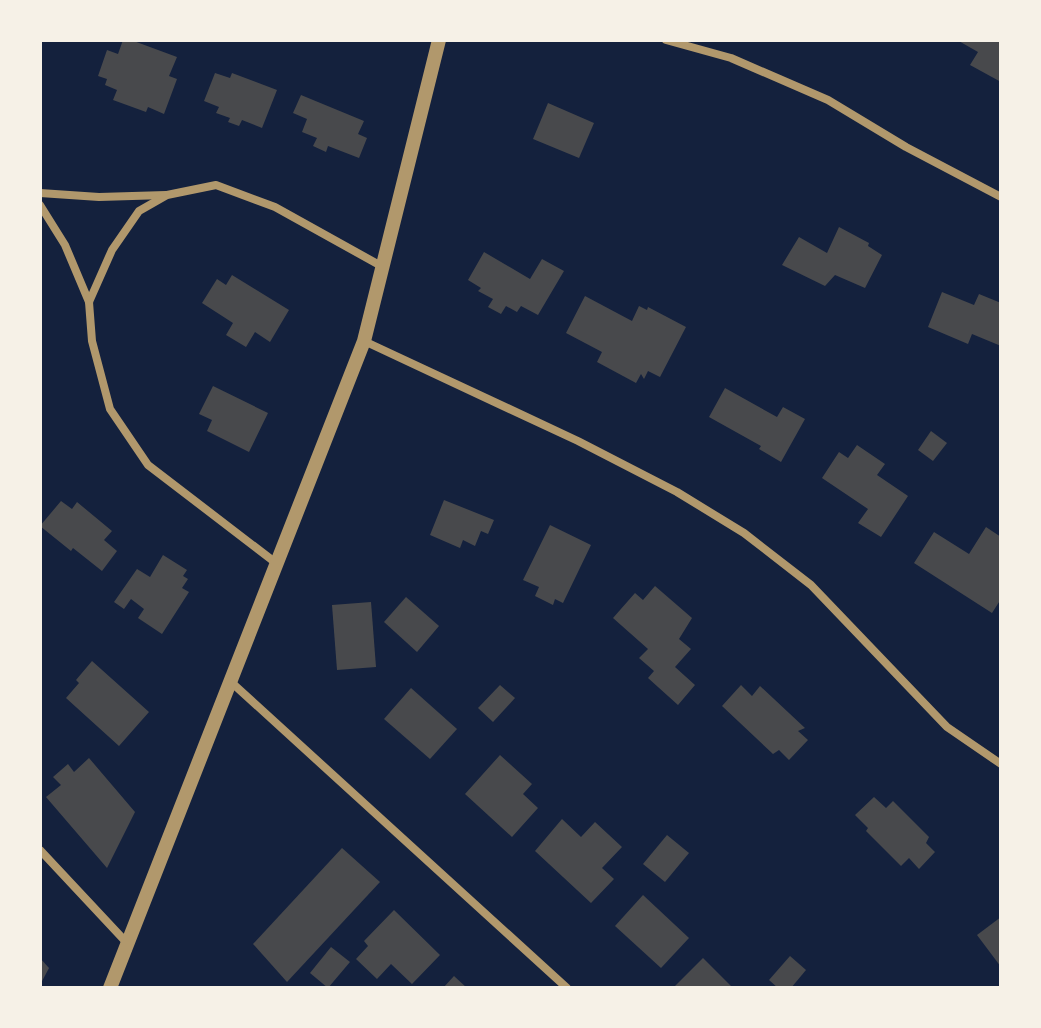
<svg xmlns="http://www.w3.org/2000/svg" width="1041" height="1028" viewBox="0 0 1041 1028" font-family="Jost,sans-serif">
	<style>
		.building { fill: #48494c }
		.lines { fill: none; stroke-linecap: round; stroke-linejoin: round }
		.minor { stroke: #b1986c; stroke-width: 8 }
		.tertiary { stroke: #b1986c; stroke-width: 14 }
	</style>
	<rect width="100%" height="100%" fill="#14213d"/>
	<g class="building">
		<path d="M123 40H131L177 57 169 76 177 79 164 114 148 107 146 112 113 100 117 90 105 85 107 79 98 76 107 50 118 54Z"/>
		<path d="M957 40H1001V82L970 65 978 52Z"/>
		<path d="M215 73 230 78 232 73 277 90 262 128 242 120 239 126 228 122 230 118 216 113 219 107 204 101Z"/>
		<path d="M301 95 364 121 358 134 367 138 359 158 328 146 326 152 313 146 317 138 302 132 307 119 293 113Z"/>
		<path d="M548 103 594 123 579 158 533 139Z"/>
		<path d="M839 227 869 243 868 246 882 255 865 288 835 275 825 286 782 265 799 237 827 253Z"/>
		<path d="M484 252 530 279 542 259 564 271 538 315 521 306 517 312 506 306 501 314 488 307 493 299 478 291 481 288 468 280Z"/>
		<path d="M232 275 289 310 270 342 255 332 246 347 226 335 233 323 202 303 217 279 226 285Z"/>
		<path d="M942 292 974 305 979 294 1001 303V346L972 334 968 344 928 327Z"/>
		<path d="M585 296 632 321 639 306 647 310 648 307 686 327 660 377 648 371 644 379 641 374 636 383 597 362 602 352 566 333Z"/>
		<path d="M213 386 268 413 249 452 207 431 212 420 199 414Z"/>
		<path d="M725 388 777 417 783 407 805 419 781 462 759 449 761 446 709 417Z"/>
		<path d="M931 431 947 443 933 461 918 450Z"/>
		<path d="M857 445 885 464 877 475 908 496 881 537 858 523 868 509 822 478 839 452 848 458Z"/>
		<path d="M444 500 494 520 488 534 481 531 475 546 463 540 460 548 430 535Z"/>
		<path d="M61 501 72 509 77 502 112 531 104 540 117 551 102 571 73 548 71 551 40 526Z"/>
		<path d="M550 525 591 545 563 603 555 599 553 605 535 596 539 587 523 580Z"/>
		<path d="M986 527 1001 537V599L992 613 914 563 934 532 969 554Z"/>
		<path d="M163 555 187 570 183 576 188 579 182 588 189 592 162 634 138 618 144 609 131 599 124 609 114 602 137 569 150 577Z"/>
		<path d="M655 586 692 618 679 639 691 649 675 667 695 685 678 705 648 678 654 671 639 658 648 649 613 618 635 593 643 600Z"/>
		<path d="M406 597 439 626 417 652 384 622Z"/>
		<path d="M371 602 376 667 337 670 332 605Z"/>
		<path d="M92 661 149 712 119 746 66 698 79 683 76 680Z"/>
		<path d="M500 685 515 698 493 722 478 708Z"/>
		<path d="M741 685 752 696 760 686 805 728 798 731 808 740 789 760 779 750 773 754 722 706Z"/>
		<path d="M411 688 457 729 430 759 384 719Z"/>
		<path d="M500 755 532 784 523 794 538 808 512 837 465 794Z"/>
		<path d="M89 758 135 812 107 868 46 797 61 785 53 777 68 764 74 772Z"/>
		<path d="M874 797 886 808 893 801 929 837 926 843 935 852 919 869 909 858 901 866 866 831 868 828 855 815Z"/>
		<path d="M562 819 581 837 595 822 622 847 602 868 614 879 591 903 535 851Z"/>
		<path d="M667 835 689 853 665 882 643 864Z"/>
		<path d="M342 848 380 882 287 982 253 944Z"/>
		<path d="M643 895 689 938 661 968 615 926Z"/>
		<path d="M394 910 440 955 412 984 391 964 377 979 356 959 368 946 364 941Z"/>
		<path d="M1001 917V967L977 935Z"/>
		<path d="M331 947 350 962 328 988 310 973Z"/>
		<path d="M790 956 806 970 791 988H778L769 980Z"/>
		<path d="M40 958 49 968 40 985Z"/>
		<path d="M703 958 733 988H673Z"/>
		<path d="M454 976 467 988H443Z"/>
	</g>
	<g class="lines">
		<g class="minor">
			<path d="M666 40 731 58 828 100 906 147 1001 197"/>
			<path d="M40 193 99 197 166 195"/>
			<path d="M40 205 65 245 89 302"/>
			<path d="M364 341 578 441 677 492 744 533 811 585 947 727 1001 764"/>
			<path d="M276 563 148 465 110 409 92 341 89 302 112 250 139 211 167 195 216 185 275 207 383 267"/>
			<path d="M231 682 567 988"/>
			<path d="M40 850 127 943"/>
		</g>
		<path class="tertiary" d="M110 988 364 341 439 40"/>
	</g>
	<rect width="1041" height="1028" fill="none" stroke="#f6f1e7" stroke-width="84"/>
</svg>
